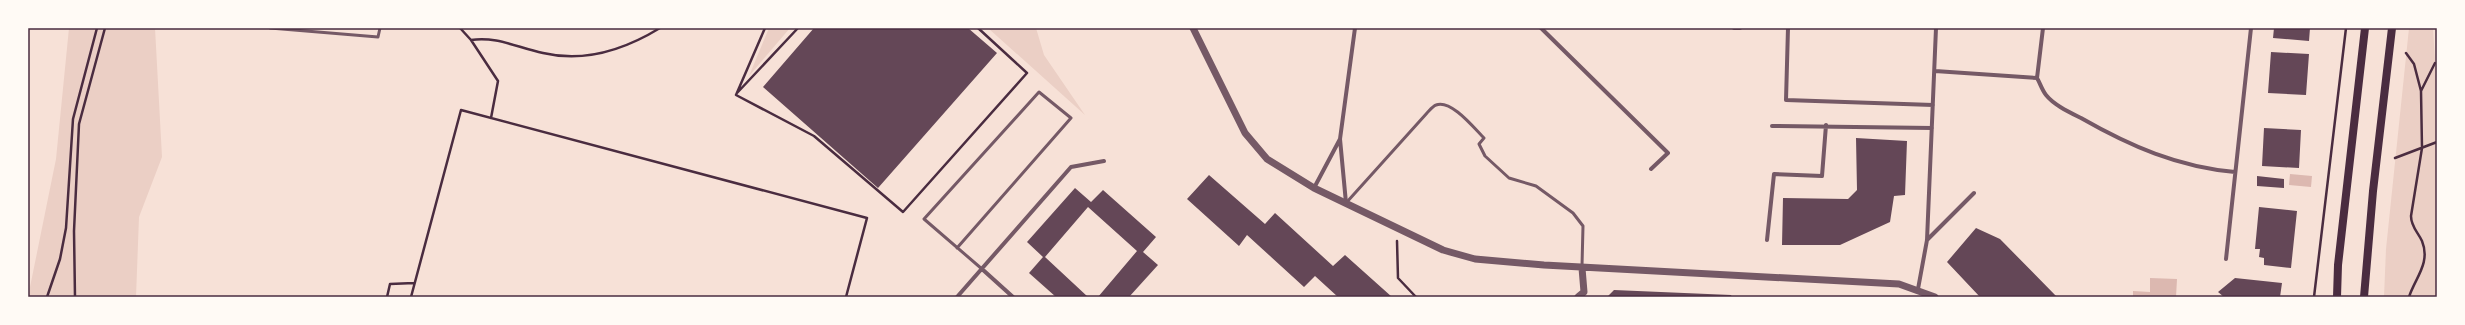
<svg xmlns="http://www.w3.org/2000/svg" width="2465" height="325" font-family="'Alegreya Sans',sans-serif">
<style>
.green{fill:#ebcfc5}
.water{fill:#dcb8b0}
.building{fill:#644757}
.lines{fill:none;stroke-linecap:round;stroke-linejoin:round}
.path{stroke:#4a2c40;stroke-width:2.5}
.service{stroke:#755966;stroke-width:3}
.minor{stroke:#755966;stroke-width:4}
.tertiary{stroke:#755966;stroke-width:7}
.secondary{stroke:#4a2c40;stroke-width:8}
.neatline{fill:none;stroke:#4a2c40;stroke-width:1.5}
</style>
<rect width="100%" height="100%" fill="#f7e1d7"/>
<path class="green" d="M 69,28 L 155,28 L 162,157 L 139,217 L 136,297 L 28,297 L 56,159 Z
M 769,28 L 790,28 L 749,76 Z
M 988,28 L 1036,28 L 1044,55 L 1085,115 Z
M 2409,28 L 2433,28 L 2437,93 L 2437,297 L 2384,297 L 2386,249 Z"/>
<path class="water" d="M 2290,174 L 2312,176 L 2311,187 L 2289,185 Z
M 2150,278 L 2177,279 L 2176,297 L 2133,297 L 2133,291 L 2150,292 Z"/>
<path class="building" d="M 814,28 L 968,28 L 997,53 L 878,188 L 763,87 Z
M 2274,28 L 2310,28 L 2309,41 L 2273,38 Z
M 2271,52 L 2309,54 L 2306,95 L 2268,93 Z
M 2264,128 L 2301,130 L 2299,168 L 2262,166 Z
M 1856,138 L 1907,141 L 1905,195 L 1894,196 L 1890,222 L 1840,245 L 1782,245 L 1783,198 L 1848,199 L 1857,190 Z
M 1209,175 L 1265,224 L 1275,213 L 1333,266 L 1345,255 L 1392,297 L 1338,297 L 1315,276 L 1304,287 L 1247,235 L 1239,246 L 1187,199 Z
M 2257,176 L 2284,179 L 2284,188 L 2257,186 Z
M 1075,188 L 1091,202 L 1103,190 L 1156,237 L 1143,252 L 1158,265 L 1129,297 L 1098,297 L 1137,251 L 1088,207 L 1045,257 L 1088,297 L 1056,297 L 1029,273 L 1043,257 L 1027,242 Z
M 2259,207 L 2297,211 L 2291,268 L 2264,265 L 2264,258 L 2259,257 L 2260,249 L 2255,249 Z
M 1976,228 L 2000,239 L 2057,297 L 1980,297 L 1947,262 Z
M 2235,278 L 2282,283 L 2280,297 L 2224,297 L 2218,292 Z
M 1614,290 L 1731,295 L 1732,297 L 1607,297 Z"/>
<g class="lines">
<path class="path" d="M 460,28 L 471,40 L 498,81 L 491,118
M 765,28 L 736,95 L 814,136 L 903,212 L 1027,73 L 978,28
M 471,40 C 497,36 518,48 543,53 C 585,63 624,50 660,28
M 2406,53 L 2414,64 L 2421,91 L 2422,148 L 2411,216 C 2411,227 2418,232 2422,241 C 2431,263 2415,278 2409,297
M 2421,91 L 2435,63
M 737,93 L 798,28
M 2395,158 L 2437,142
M 1397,241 L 1398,278 L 1416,297
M 47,297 L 60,259 L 66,228 L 73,119 L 97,28
M 75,297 L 74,231 L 79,124 L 105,28
M 387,297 L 390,284 L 414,283
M 411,297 L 461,110 L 867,218 L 846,297
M 2314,297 L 2346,28"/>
<path class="service" d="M 270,28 L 378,37 L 380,28
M 1346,203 L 1427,113 C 1429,111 1433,106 1436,105 C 1451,99 1474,128 1484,138 L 1479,144 L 1485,156 L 1509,178 L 1536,186 L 1573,213 L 1583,226 L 1582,266
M 957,248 L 1071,118 L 1039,92 L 924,219 L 982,269"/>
<path class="minor" d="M 1541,28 L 1668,153 L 1651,169
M 1734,28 L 1740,28
M 1788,28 L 1786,100 L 1933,105
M 1935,71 L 2037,78 C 2040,83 2042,90 2046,95 C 2054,105 2069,112 2081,118 C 2130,146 2178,167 2235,172
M 2037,78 L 2043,28
M 1772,126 L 1932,128
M 1314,188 L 1340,139
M 1346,203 L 1340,139 L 1355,28
M 1767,240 L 1774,174 L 1822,176 L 1826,125
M 1927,240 L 1974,193
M 2226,259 L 2251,28
M 982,269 L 1013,297
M 1918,289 L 1927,240 L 1936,28
M 957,297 L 1071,167 L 1104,161"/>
<path class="tertiary" d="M 1193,28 L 1245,133 L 1267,159 L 1314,188 L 1443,250 L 1475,259 L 1544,265 L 1899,284 L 1935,297
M 1578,297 L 1584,292 L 1582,268"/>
<path class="secondary" d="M 2337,297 L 2338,265 L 2365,28
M 2364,297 L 2373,191 L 2392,28"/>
</g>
<rect width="2465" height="325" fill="none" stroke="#fffaf5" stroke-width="58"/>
<rect x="29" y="29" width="2407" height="267" class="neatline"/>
</svg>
